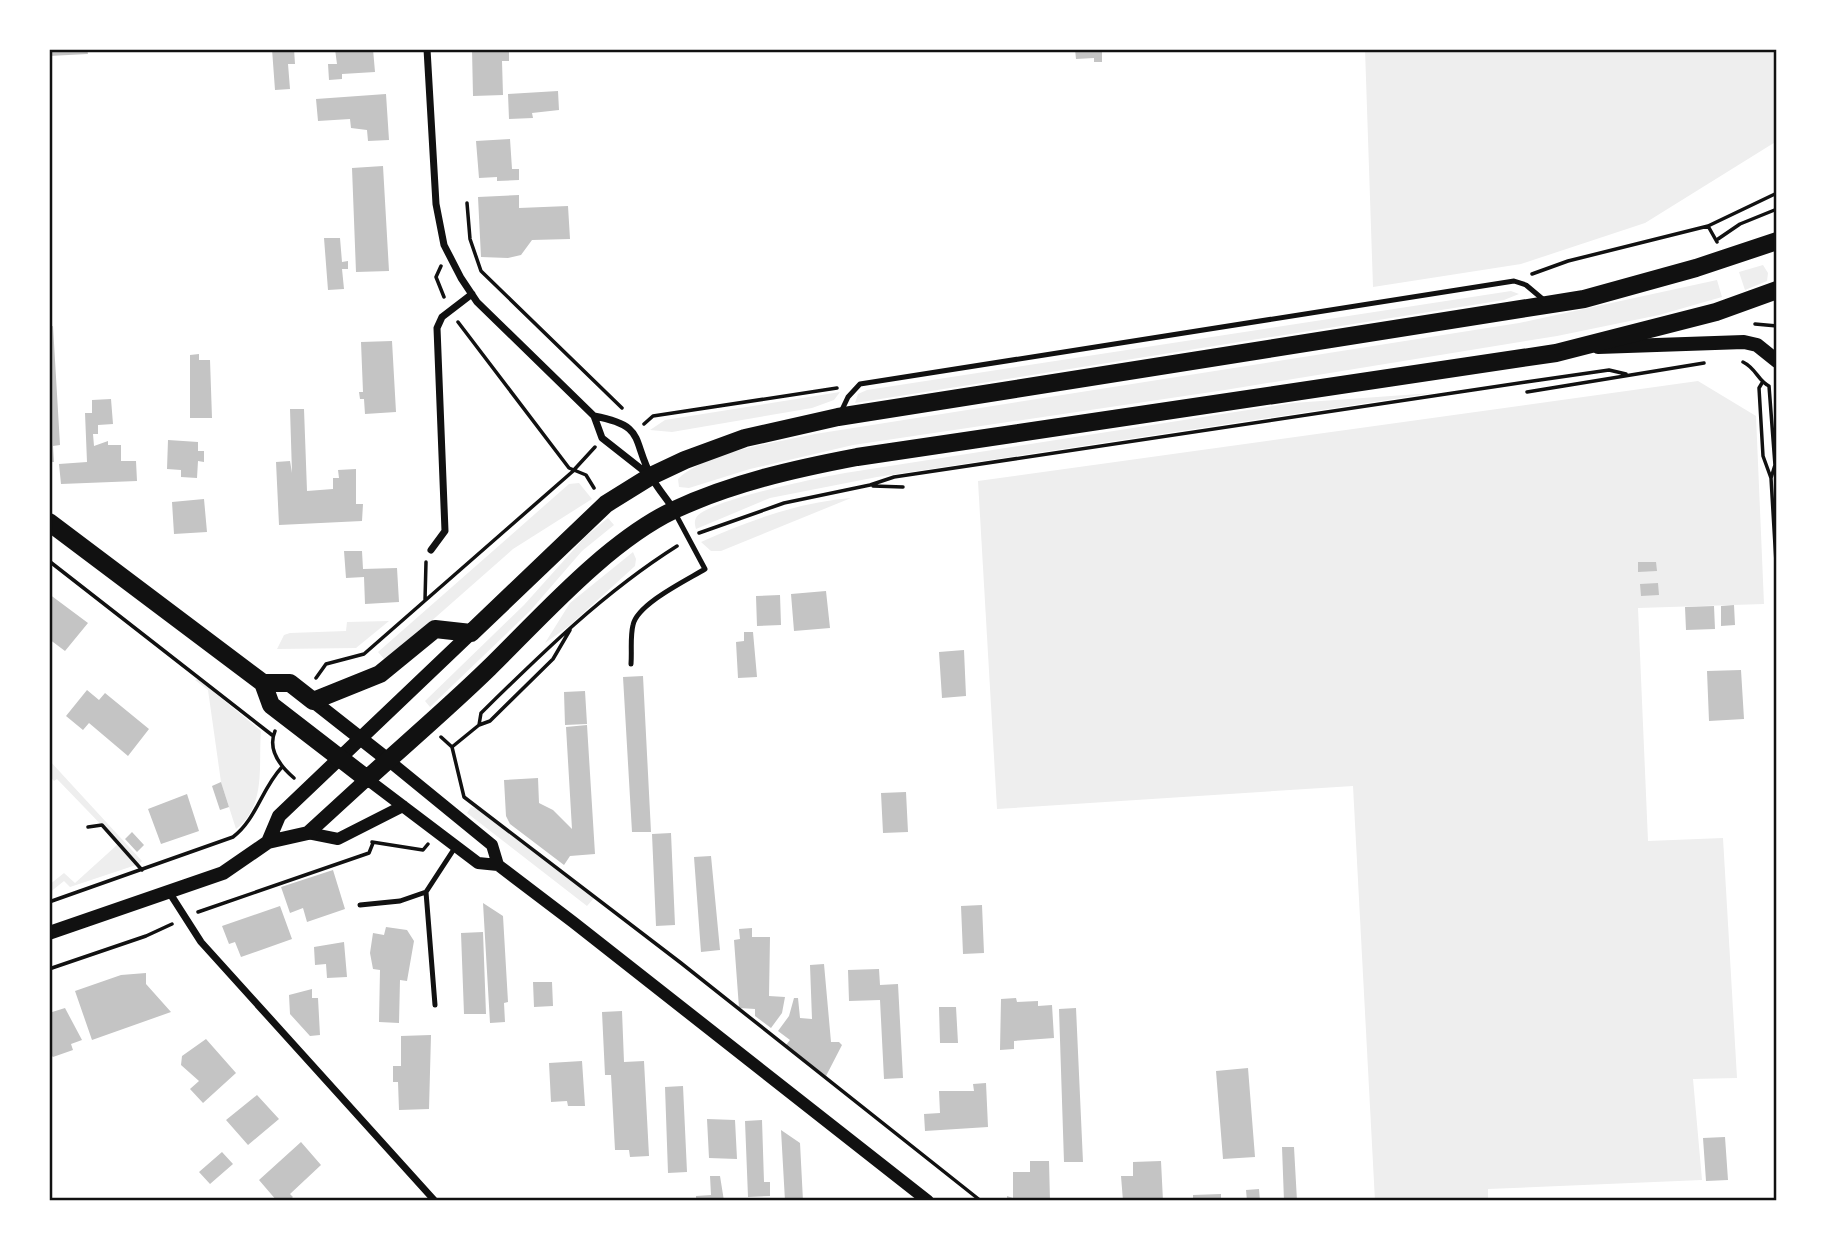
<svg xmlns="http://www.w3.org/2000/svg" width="1826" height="1250" font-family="'Work Sans',sans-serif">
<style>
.green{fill:#eee}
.building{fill:#c4c4c4}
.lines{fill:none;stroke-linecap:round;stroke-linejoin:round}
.path{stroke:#111;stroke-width:3.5}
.service{stroke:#111;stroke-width:5}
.minor{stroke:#111;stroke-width:7}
.tertiary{stroke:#111;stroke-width:12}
.secondary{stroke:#111;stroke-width:14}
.primary{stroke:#111;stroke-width:18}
.neatline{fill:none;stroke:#111;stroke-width:2.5}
</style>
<rect width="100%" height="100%" fill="#fff"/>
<path class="green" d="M 1365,49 L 1777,49 L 1777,141 L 1645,223 L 1521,264 L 1373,287 Z
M 1763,265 L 1768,273 L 1767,281 L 1745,290 L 1739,272 Z
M 1717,280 L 1722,297 L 1659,315 L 1557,336 L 1225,390 L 853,445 L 750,469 L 689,488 L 679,487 L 678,479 C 708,451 775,443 815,434 L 1519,323 Z
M 1511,291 L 1519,294 L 1504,300 L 855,403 L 858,394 L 867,390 Z
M 1698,381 L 1756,416 L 1764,604 L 1638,608 L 1648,841 L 1723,838 L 1737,1078 L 1693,1079 L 1702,1180 L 1488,1189 L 1488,1201 L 1375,1201 L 1353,786 L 997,809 L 978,481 Z
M 840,392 L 834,400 L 812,408 L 672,432 L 650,430 L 665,420 Z
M 1433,393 L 877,477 L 770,498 L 696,529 C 695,525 694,522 696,518 C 704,501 822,477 845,473 L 1293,403 Z
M 579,483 L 592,499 L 513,549 L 386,661 L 378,652 L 569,484 Z
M 851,498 L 721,551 L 711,551 L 701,542 C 748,521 799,502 851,498 Z
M 608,518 L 614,525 L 582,551 L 530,611 L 430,707 L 425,701 L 524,605 L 585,537 Z
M 633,552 L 636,559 L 635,566 L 569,626 L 545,643 L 570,603 Z
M 389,621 L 356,648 L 277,649 L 284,635 L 290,633 L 346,631 L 347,622 Z
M 198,679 L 261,731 C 258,764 267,805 236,829 L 221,782 L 208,690 L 195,680 Z
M 49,760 L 142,861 L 139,864 L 57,779 L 54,781 L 49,775 Z
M 471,807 L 478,809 L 594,898 L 587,906 L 467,813 Z
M 117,845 L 136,865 L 70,887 L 64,881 L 49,893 L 49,885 L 64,873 L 75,883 Z"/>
<path class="building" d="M 49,49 L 87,49 L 88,54 L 49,56 Z
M 272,49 L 294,49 L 295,64 L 288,64 L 290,89 L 275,90 Z
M 335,49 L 373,49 L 375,72 L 342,74 L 342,79 L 329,80 L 328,64 L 337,64 Z
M 472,49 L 509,49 L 509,61 L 502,61 L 503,95 L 473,96 Z
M 1075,49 L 1102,49 L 1102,62 L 1094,62 L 1094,58 L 1076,59 Z
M 558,91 L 559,110 L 532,113 L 533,118 L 509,119 L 508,94 Z
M 386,94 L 389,140 L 368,141 L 367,130 L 351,128 L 350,119 L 318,121 L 316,99 Z
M 510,139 L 512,169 L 519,169 L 519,180 L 497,181 L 497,177 L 479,178 L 476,141 Z
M 383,166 L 389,271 L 356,272 L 352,168 Z
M 519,195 L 519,208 L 568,206 L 570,239 L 532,240 L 521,255 L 508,258 L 481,257 L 478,197 Z
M 324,238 L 340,238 L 342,262 L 348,261 L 348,269 L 342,269 L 344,289 L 328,290 Z
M 53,326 L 60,445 L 53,446 L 54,462 L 49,462 L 49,327 Z
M 392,341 L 396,412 L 365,414 L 364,399 L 360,399 L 359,392 L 363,392 L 361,342 Z
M 199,354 L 199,360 L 210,360 L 212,418 L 190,418 L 190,355 Z
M 111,399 L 113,424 L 98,425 L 98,434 L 93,434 L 94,446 L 108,441 L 108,445 L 121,445 L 121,461 L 136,461 L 137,481 L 61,484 L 59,464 L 87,462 L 85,413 L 92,413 L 92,400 Z
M 290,409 L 304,409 L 307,491 L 333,489 L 333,478 L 339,478 L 338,470 L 356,469 L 356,504 L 363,504 L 362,521 L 279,525 L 276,462 L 290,461 L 292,473 Z
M 168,440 L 198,442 L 198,451 L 204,451 L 204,462 L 198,461 L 197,478 L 181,477 L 181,470 L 167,469 Z
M 204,499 L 207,532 L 174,534 L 172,502 Z
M 344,551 L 362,551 L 363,569 L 397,568 L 399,602 L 365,604 L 364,577 L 346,578 Z
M 1638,562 L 1656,562 L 1657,571 L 1638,572 Z
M 1658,583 L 1659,595 L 1641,596 L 1640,584 Z
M 826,591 L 830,628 L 794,631 L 791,594 Z
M 49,594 L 88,623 L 65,651 L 49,639 Z
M 780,595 L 781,625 L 757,626 L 756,596 Z
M 1734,605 L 1735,625 L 1721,626 L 1721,606 Z
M 1714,606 L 1715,629 L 1686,630 L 1685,607 Z
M 744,632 L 753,632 L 757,677 L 738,678 L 736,642 L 744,641 Z
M 964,650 L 966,696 L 942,698 L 939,652 Z
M 1741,670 L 1744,719 L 1709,721 L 1707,671 Z
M 643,676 L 651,832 L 632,832 L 623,677 Z
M 87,690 L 99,700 L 105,693 L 149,729 L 128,756 L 89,723 L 83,730 L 66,716 Z
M 585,691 L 587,724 L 565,725 L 564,692 Z
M 587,725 L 595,854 L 570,856 L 564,865 L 510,824 L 506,816 L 504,780 L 538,778 L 539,803 L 553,810 L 572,829 L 566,727 Z
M 221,782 L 229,807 L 220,810 L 212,786 Z
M 906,792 L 908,832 L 883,833 L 881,793 Z
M 187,794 L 199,831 L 161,844 L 148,809 Z
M 132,832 L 144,845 L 137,852 L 125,839 Z
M 671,833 L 675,925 L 656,926 L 652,834 Z
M 711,856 L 720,950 L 701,952 L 694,857 Z
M 333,870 L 345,909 L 307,922 L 303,908 L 290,913 L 281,887 Z
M 483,903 L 503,916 L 508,1002 L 504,1003 L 505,1022 L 490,1023 Z
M 982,905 L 984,953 L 963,954 L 961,906 Z
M 280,906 L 292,939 L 241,957 L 235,942 L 229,944 L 222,926 Z
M 386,927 L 407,930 L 414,941 L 407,981 L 400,980 L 399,1023 L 379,1022 L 380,970 L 373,969 L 370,953 L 373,933 L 384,935 Z
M 752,928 L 752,937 L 770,937 L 769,996 L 785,997 L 782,1013 L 771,1028 L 755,1016 L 755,1009 L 739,1008 L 734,940 L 740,939 L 739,929 Z
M 483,932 L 486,1014 L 464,1014 L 461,933 Z
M 344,942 L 347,977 L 327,978 L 326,964 L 315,965 L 314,947 Z
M 824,964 L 831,1042 L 839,1042 L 842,1045 L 826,1076 L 786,1045 L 790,1040 L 778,1031 L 789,1016 L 794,998 L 798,998 L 800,1018 L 812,1019 L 810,965 Z
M 879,969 L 880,985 L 898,984 L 903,1078 L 884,1079 L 880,1000 L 849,1001 L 848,970 Z
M 146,973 L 146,984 L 171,1012 L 92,1040 L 75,991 L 121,975 Z
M 533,982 L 552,982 L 553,1006 L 534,1007 Z
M 312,989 L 312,998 L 318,998 L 320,1035 L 310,1036 L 290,1014 L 289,995 Z
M 1016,998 L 1017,1002 L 1038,1001 L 1038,1006 L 1052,1005 L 1054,1038 L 1014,1041 L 1014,1049 L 1000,1050 L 1001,999 Z
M 939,1007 L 956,1007 L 958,1043 L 940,1043 Z
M 65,1008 L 82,1040 L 71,1044 L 73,1050 L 53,1057 L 49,1053 L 49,1013 Z
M 1076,1008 L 1083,1162 L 1064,1162 L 1059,1009 Z
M 622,1011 L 624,1062 L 644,1061 L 649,1156 L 630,1157 L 629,1150 L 615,1150 L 611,1075 L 605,1075 L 602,1012 Z
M 431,1035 L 429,1109 L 399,1110 L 398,1082 L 393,1082 L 393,1066 L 401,1066 L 401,1036 Z
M 206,1039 L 236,1073 L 203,1103 L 190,1089 L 199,1081 L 181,1065 L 182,1056 Z
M 582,1061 L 585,1106 L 568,1106 L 567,1101 L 551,1102 L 549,1063 Z
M 1248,1068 L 1255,1157 L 1223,1159 L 1216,1071 Z
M 986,1083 L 988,1127 L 925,1131 L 924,1114 L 940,1113 L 939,1091 L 974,1091 L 973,1084 Z
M 683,1086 L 687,1172 L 668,1173 L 665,1087 Z
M 257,1095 L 279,1119 L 248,1145 L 226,1120 Z
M 707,1119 L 735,1120 L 737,1159 L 709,1158 Z
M 762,1120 L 764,1182 L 770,1182 L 770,1196 L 748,1197 L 745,1121 Z
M 781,1130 L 800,1143 L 803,1201 L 785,1201 Z
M 1725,1137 L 1728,1180 L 1706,1181 L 1703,1138 Z
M 301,1142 L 321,1165 L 290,1194 L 293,1197 L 289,1201 L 277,1201 L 259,1180 Z
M 1282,1147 L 1294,1147 L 1297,1201 L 1284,1201 Z
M 222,1152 L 233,1164 L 210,1184 L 199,1172 Z
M 1030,1161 L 1049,1161 L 1050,1201 L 1007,1201 L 1007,1196 L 1013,1198 L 1013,1172 L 1030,1172 Z
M 1161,1161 L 1163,1201 L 1123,1201 L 1121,1176 L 1133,1176 L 1133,1162 Z
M 710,1176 L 720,1176 L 724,1201 L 696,1201 L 696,1196 L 711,1195 Z
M 1259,1189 L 1260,1201 L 1247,1201 L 1246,1190 Z
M 1221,1194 L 1221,1201 L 1193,1201 L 1193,1195 Z"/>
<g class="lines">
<path class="path" d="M 467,203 L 470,239 L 481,271 L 622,408
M 1708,226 L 1717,242
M 1718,239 L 1740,224 L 1777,209
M 441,266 L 436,277 L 444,297
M 1532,274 L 1568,261 L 1708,226 L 1777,193
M 458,322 L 569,468 L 586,475 L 594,488
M 1755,324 L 1777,326
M 1743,362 C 1756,368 1758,381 1769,386 L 1775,465 L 1771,478
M 1762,383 L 1759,388 L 1763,456 L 1771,478 L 1777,579
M 1527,392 L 1704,363
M 644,424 L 653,416 L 837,388
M 873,486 L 903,487
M 699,533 L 784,503 L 870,485 L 894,477 L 1526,382 L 1609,370 L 1626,374
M 49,561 L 272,735
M 425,600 L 426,562
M 316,678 L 326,664 L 364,654 L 572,472 L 595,447
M 479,725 L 481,713 C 542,653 604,592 677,546
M 275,731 C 267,750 280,766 294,778
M 441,737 L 452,747 L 464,797 L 681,963 L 981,1201
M 452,747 L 479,725 L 490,721 L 553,659 L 570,630
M 88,827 L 102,825 L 142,870
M 372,842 L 423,850 L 428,844
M 49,902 L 233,837 C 256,820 262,788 282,767
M 198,912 L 369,853 L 373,843
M 49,969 L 146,936 L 172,924"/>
<path class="service" d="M 840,414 L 848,397 L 860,384 L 1514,281 L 1526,285 L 1545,301
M 631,664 C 632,651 630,637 633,625 C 637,604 687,580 705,569 L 675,513
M 426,892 L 435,1005
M 360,905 L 400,901 L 426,892 L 456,846"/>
<path class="minor" d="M 427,49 L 436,204 L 444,245 L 461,278 L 477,302 L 594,416 L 602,438 L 649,475
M 594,416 C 647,426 631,439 652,478 C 658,489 667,499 674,510
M 431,550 L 445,531 L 437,328 L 442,317 L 472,294
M 169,892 L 201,942 L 435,1201"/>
<path class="tertiary" d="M 388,760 L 492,845 L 498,865
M 367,779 L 478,863 L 498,865 L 573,922 L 928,1201
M 308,833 L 338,839 L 403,806"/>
<path class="secondary" d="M 1598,347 L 1744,342 L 1757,345 L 1777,361
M 313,701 L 388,760
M 268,842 L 279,816 L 471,633
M 49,933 L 223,873 L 268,842 L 308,833 L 367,779"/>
<path class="primary" d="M 49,522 L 263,683 L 271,705 L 367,779 C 408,742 450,706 489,668 C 542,616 607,542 674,510 C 732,483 794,469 857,457 L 1556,353 L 1716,312 L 1777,290
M 263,683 L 290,683 L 313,701 L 380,674 L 435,629 L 471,633 L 606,504 L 651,476 L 685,460 L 745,438 L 838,417 L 1584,299 L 1696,268 L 1777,241"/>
</g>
<rect width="1826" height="1250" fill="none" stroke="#ffffff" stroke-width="102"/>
<rect x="51" y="51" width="1724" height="1148" class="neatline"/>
</svg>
